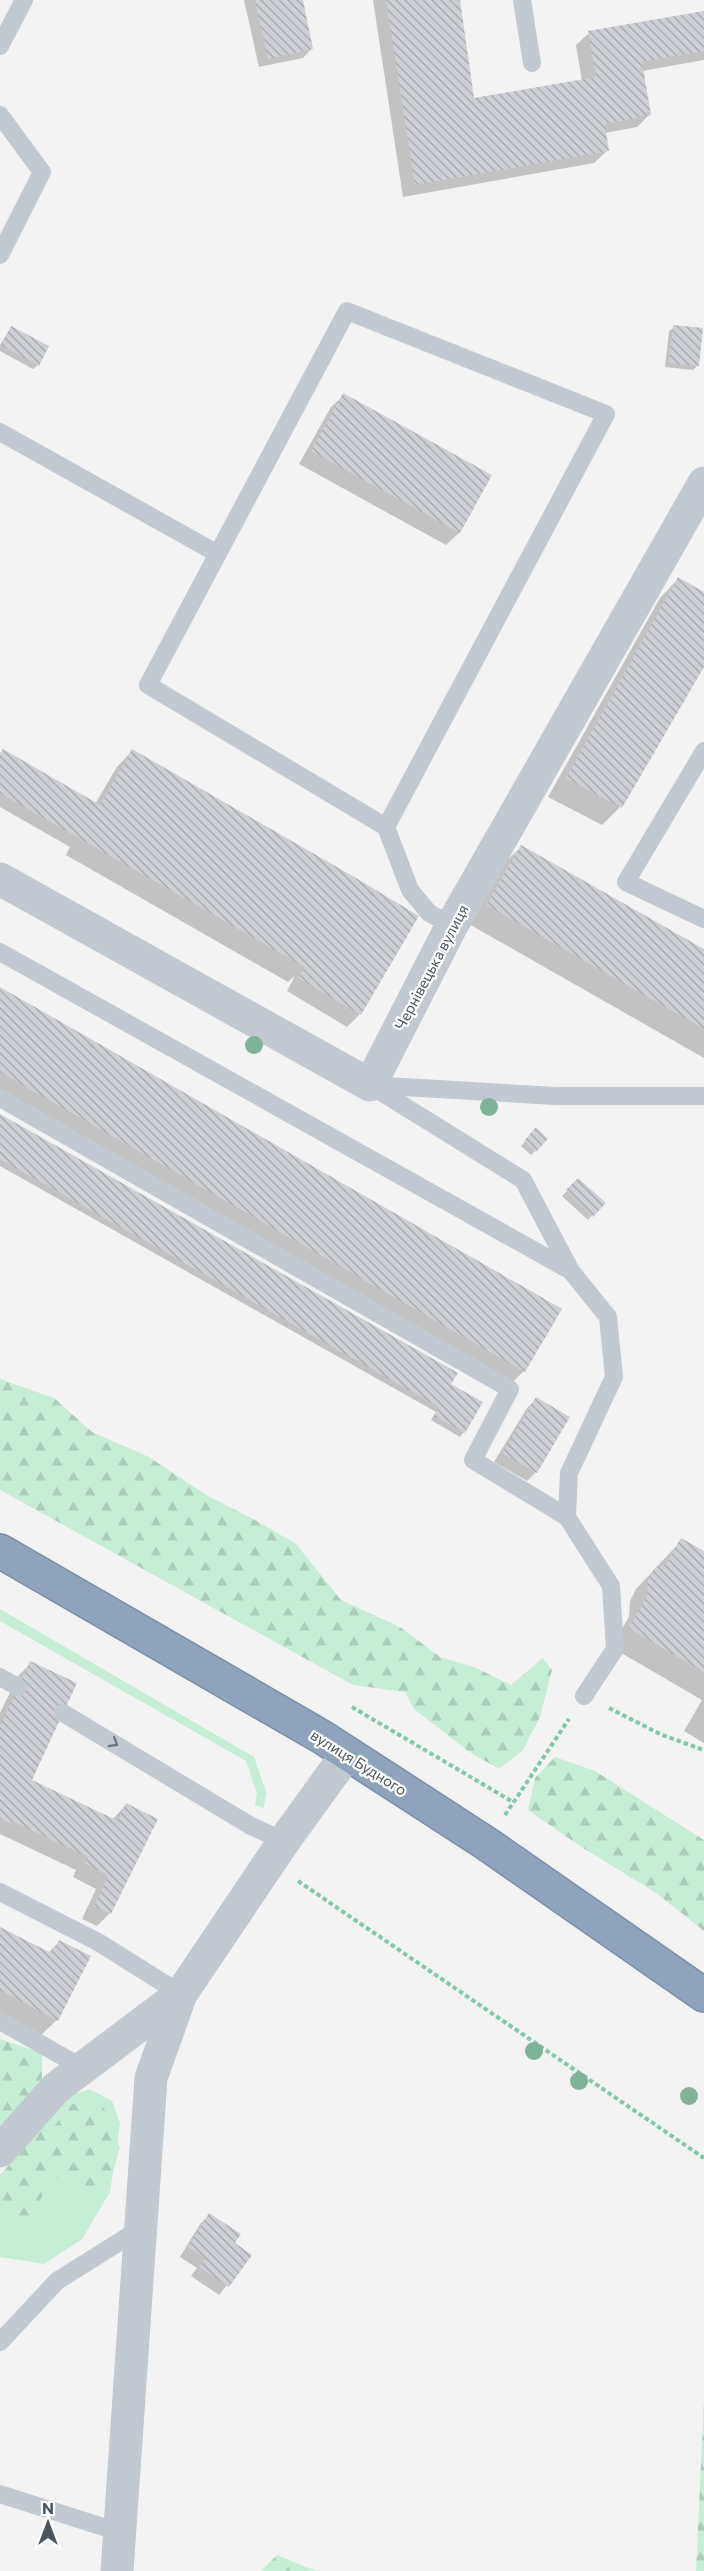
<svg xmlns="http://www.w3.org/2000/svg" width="704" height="2571" font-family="Commissioner,sans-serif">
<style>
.green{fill:#c6edd5}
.forest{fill:url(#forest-firs)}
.shadow{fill:#0003}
.building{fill:url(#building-back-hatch)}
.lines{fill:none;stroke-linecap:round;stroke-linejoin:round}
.highway-casing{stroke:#798fa9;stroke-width:36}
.path{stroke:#80c9a6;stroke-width:4;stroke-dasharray:4.5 3;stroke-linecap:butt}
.lane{stroke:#c2c9d0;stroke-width:18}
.street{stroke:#c2c9d0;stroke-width:33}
.highway{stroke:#8ea4bd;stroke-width:33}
.tree{fill:#7fb299}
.oneway{stroke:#6f7881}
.labels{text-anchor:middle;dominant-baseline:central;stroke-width:4.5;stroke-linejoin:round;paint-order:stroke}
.street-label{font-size:15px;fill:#4b555f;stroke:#fff}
</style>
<defs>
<pattern id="forest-firs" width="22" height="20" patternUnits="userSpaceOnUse" patternTransform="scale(1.5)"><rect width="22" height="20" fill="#c6edd5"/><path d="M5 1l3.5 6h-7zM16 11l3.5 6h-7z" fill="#accdb9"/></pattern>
<pattern id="building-back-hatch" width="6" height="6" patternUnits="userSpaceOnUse" patternTransform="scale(1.5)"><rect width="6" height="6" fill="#cdcfd4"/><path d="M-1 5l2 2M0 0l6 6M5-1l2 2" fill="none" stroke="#a8abaf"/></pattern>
</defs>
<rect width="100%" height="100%" fill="#f4f3f3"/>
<path class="green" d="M 0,1609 L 254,1757 L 266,1792 L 264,1808 L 255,1805 L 257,1794 L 246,1761 L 0,1621 Z
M 90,2089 L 112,2101 L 120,2123 L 110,2192 L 82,2239 L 44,2264 L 0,2257 L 0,2175 L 65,2097 Z"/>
<path class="forest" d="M 0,1379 L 54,1398 L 92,1432 L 149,1457 L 208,1496 L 255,1520 L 296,1544 L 341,1600 L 400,1627 L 440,1657 L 474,1667 L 511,1685 L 543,1658 L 552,1670 L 540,1717 L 523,1750 L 499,1769 L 468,1751 L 414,1709 L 405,1692 L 353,1685 L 0,1490 Z
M 555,1757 L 595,1771 L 704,1840 L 704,1931 L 656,1893 L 580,1846 L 528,1810 L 535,1778 Z
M 0,2039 L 42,2053 L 42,2079 L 8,2128 L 0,2130 Z
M 72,2104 L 104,2108 L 120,2147 L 109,2186 L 86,2188 L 52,2176 L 30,2221 L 0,2217 L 0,2177 L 32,2134 L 55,2125 Z
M 704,2397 L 704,2571 L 696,2571 L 704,2400 Z
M 277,2555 L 316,2571 L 261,2571 Z"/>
<path class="shadow" d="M 244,0 L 301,0 L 312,48 L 303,58 L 259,67 Z
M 373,0 L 458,0 L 472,100 L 582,81 L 576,45 L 589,33 L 704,12 L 704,60 L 642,71 L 650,114 L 637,127 L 605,133 L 607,151 L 594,163 L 403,197 Z
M 674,327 L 697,366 L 693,370 L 665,367 L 669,331 Z
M 11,328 L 38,365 L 33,369 L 0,351 L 0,345 Z
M 344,395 L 490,476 L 459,533 L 446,545 L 299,464 L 331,407 Z
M 678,579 L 704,594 L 704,664 L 620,807 L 602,825 L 548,797 L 660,598 Z
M 132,751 L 360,1014 L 347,1027 L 287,991 L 295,976 L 288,982 L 66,855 L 70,847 L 0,807 L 0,753 L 95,804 L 117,767 Z
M 521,847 L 704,951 L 704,1058 L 469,924 L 502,865 Z
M 0,989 L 524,1371 L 505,1389 L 0,1101 Z
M 0,1116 L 449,1384 L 464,1432 L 460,1437 L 431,1420 L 436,1412 L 0,1166 Z
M 536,1130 L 546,1139 L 531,1155 L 521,1146 Z
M 578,1180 L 604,1203 L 588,1220 L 562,1196 Z
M 536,1399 L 536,1472 L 527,1481 L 494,1462 L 527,1408 Z
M 682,1540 L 704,1553 L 704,1743 L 684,1731 L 702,1700 L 611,1647 L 629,1617 L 630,1601 L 636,1589 Z
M 31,1663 L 30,1781 L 112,1820 L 126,1805 L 110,1913 L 97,1926 L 82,1919 L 96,1889 L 73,1877 L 76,1870 L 0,1834 L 0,1713 L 18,1676 Z
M 0,1929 L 48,1953 L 59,1942 L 57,2020 L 41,2035 L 0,2015 Z
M 209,2215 L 233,2244 L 250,2255 L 219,2295 L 191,2276 L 197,2268 L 180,2257 L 200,2224 Z"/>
<path class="building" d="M 255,0 L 303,0 L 313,49 L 268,59 Z
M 386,0 L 460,0 L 474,98 L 596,77 L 588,31 L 704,11 L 704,51 L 642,62 L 651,115 L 605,124 L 609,151 L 415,185 Z
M 673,325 L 703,328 L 699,366 L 669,363 Z
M 11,326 L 49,346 L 39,366 L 1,345 Z
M 343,393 L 492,475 L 460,533 L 311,451 Z
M 678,577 L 704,592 L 704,667 L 622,808 L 566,778 Z
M 3,749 L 100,805 L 132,749 L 356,878 L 419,916 L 361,1015 L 298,978 L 305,967 L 0,793 L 0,753 Z
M 521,845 L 704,949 L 704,1029 L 486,905 Z
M 0,987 L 562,1309 L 525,1372 L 0,1072 Z
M 0,1114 L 458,1373 L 451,1384 L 483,1402 L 465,1433 L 434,1416 L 439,1407 L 0,1159 Z
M 536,1127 L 548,1139 L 536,1152 L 524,1141 Z
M 578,1178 L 606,1203 L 593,1217 L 566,1190 Z
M 536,1397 L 570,1417 L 537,1473 L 502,1453 Z
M 681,1538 L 704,1551 L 704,1672 L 628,1628 L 647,1597 L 648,1581 L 654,1569 L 666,1564 Z
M 30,1661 L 77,1683 L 32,1780 L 118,1821 L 126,1803 L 158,1819 L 111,1914 L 94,1906 L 108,1876 L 85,1863 L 88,1857 L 12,1821 L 11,1824 L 0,1818 L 0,1726 Z
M 0,1927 L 51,1953 L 59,1940 L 91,1956 L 58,2021 L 0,1990 Z
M 209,2213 L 241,2234 L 235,2243 L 252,2255 L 229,2287 L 199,2267 L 205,2258 L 188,2247 Z"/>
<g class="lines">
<g class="highway-casing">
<path id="highway" d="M 0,1551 L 322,1737 L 487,1844 L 704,1995"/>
</g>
<path class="path" d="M 352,1707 L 513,1802
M 609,1708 L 662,1735 L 704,1750
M 505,1815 L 569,1719
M 298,1881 L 704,2158"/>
<path class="lane" d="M 522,0 L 532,63
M 0,46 L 24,0
M 0,115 L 42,172 L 0,255
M 0,432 L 218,554
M 704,751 L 626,882 L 704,919
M 386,827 L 148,685 L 347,311 L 606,414 L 386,827 L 410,890 L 429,913 L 452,925
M 0,952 L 571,1271 L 523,1180 L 370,1085 L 555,1096 L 704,1096
M 0,1098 L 510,1389 L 473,1460 L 567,1517
M 571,1271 L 608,1317 L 614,1377 L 569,1473 L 567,1517 L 611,1586 L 615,1649 L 584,1696
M 0,1677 L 18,1687
M 63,1713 L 251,1826 L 284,1841
M 0,1892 L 98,1942 L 181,1994
M 0,2021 L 83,2068
M 0,2342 L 57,2281 L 140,2229
M 0,2494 L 119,2532"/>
<path class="street" d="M 0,879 L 370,1085 L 452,925 L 704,483
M 0,2151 L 56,2088 L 181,1994
M 117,2571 L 151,2078 L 181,1994 L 284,1841 L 347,1754"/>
<use href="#highway" class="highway"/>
</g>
<g class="tree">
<circle cx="254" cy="1045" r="9"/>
<circle cx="489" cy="1107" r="9"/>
<circle cx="534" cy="2051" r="9"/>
<circle cx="579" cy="2081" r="9"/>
<circle cx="689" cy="2096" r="9"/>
</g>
<defs><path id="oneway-chevron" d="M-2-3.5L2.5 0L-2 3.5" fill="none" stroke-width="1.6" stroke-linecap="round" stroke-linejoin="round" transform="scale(1.5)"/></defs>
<use class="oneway" href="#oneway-chevron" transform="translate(114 1743) rotate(31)"/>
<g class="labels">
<g class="street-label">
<text transform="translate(431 967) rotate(-62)">Чернівецька вулиця</text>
<text transform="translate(359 1762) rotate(32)">вулиця Будного</text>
</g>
</g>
<g transform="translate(48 2523)" stroke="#ffffff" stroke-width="4.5" paint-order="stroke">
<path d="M0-4.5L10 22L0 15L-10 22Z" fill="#4b555f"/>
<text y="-9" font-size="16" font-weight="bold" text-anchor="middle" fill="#4b555f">N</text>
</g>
</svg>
